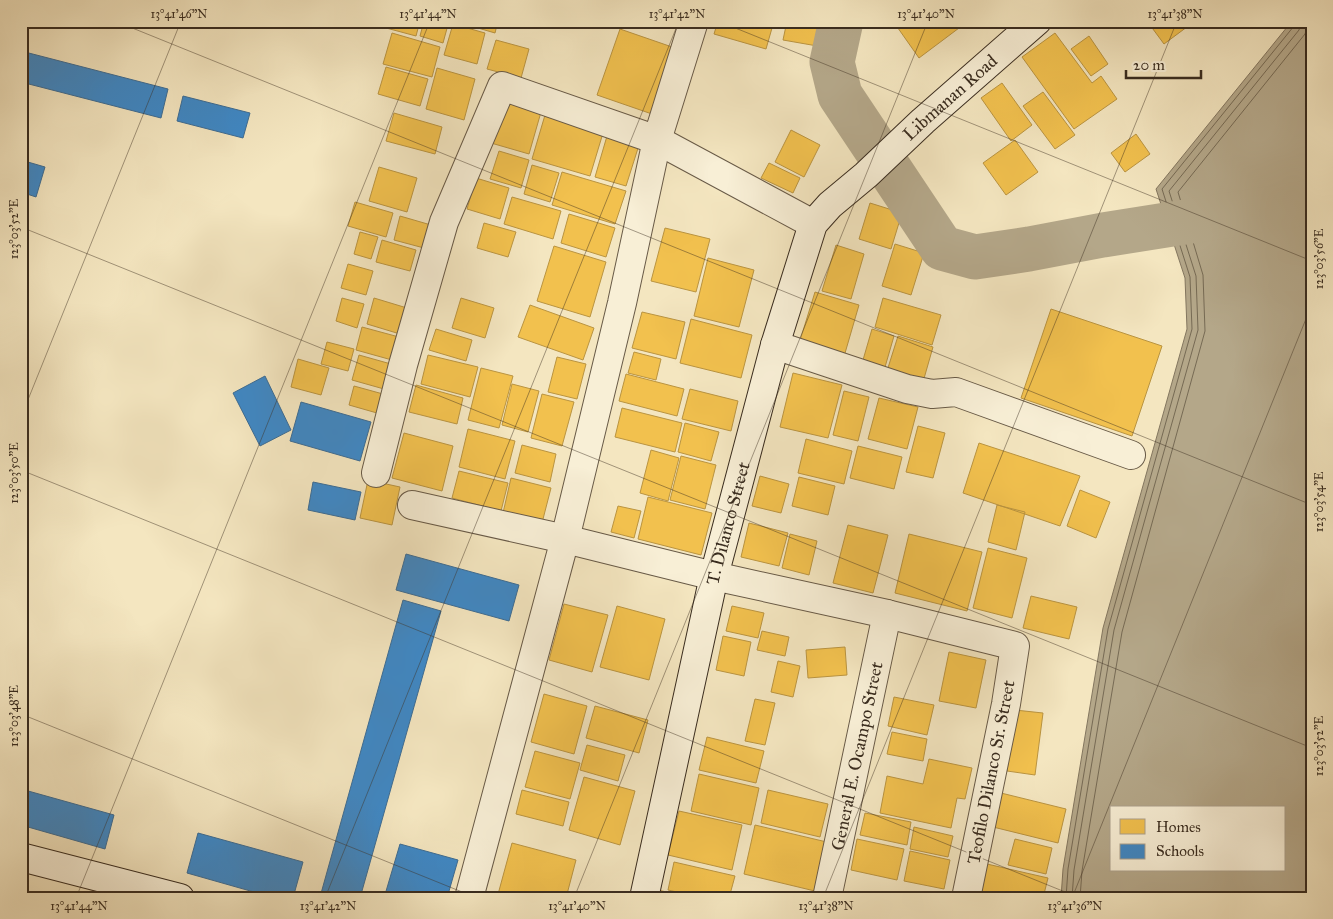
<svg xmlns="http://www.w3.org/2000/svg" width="1333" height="919" font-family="'IM FELL Great Primer',serif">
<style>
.water{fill:#b4a789;stroke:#83765f;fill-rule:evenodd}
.homes{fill:#f2c14e;stroke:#ba9440}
.schools{fill:#3f88c5;stroke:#3d6c93}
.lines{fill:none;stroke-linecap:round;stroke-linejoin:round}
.shore{stroke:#766a54;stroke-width:1}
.river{stroke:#b4a789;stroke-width:45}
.street-casing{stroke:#685a47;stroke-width:30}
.secondary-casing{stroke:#392c1f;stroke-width:30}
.street{stroke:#f8efd6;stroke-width:28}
.secondary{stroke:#f8efd6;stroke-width:28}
.ticks{fill:none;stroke:#392c1f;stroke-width:1;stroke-opacity:0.45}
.labels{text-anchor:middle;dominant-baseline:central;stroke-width:5;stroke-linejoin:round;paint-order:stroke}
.street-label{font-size:18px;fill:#392c1f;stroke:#f8efd6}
.neatline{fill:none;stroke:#392c1f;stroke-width:2}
.ticks-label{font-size:12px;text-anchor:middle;fill:#392c1f}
</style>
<rect width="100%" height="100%" fill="#f4e6c0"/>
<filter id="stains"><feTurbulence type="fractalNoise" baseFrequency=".004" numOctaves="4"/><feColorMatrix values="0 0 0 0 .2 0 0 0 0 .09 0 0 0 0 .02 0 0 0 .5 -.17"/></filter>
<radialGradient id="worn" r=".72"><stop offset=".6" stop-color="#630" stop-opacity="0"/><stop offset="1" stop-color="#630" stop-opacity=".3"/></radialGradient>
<path class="water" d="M 1292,21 L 1312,21 L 1312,898 L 1061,898 L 1063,869 L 1103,628 L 1187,329 L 1185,278 L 1156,189 ZM 1112,808 L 1284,808 L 1284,870 L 1112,870 Z"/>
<path class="homes" d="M 376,21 L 420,21 L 416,36 L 375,25 Z
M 424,21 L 449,21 L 443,43 L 420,36 Z
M 454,21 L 498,21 L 495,33 Z
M 718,21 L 774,21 L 766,49 L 714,34 Z
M 787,21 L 801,21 L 828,26 L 823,47 L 783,40 Z
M 893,21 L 954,21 L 959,28 L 919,58 Z
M 963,21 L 976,21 L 967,28 Z
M 1147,21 L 1195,21 L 1164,44 Z
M 453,24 L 485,33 L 477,64 L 444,55 Z
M 620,29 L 675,48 L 652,114 L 597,95 Z
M 392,33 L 440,47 L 432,77 L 383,64 Z
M 1055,33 L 1092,83 L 1101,76 L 1117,99 L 1074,129 L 1022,57 Z
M 1089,36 L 1108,64 L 1091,76 L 1071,49 Z
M 496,40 L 529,49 L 521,78 L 487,69 Z
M 386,67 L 428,79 L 420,106 L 378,94 Z
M 437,68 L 475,79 L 464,120 L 426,109 Z
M 1002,83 L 1032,125 L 1011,141 L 981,98 Z
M 1043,92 L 1075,135 L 1055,149 L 1023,106 Z
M 504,101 L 541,112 L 529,154 L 491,143 Z
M 394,113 L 442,127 L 435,154 L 386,141 Z
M 545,115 L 603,133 L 590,176 L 532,159 Z
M 791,130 L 820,145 L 804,177 L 775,162 Z
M 1136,134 L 1150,154 L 1125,172 L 1111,153 Z
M 607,136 L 639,145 L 626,186 L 595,177 Z
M 1015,140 L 1038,172 L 1006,195 L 983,163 Z
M 499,151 L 529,160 L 521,188 L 490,179 Z
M 769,163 L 800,178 L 793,193 L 761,178 Z
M 532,165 L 559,173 L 550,202 L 524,194 Z
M 379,167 L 417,178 L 407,212 L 369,201 Z
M 562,172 L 626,191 L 615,224 L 552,205 Z
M 476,178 L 509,188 L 500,219 L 467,209 Z
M 512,197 L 561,211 L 553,239 L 504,224 Z
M 355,202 L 393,213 L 386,237 L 348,226 Z
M 870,203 L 902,213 L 891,249 L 859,239 Z
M 569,214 L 615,228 L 606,257 L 561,243 Z
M 400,216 L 431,225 L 424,248 L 394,240 Z
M 484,223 L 516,232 L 508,257 L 477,248 Z
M 665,228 L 710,239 L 696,292 L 651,281 Z
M 360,232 L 378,237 L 371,259 L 354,254 Z
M 382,240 L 416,250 L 410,271 L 376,262 Z
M 895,244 L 924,253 L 911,295 L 882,286 Z
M 836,245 L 864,254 L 851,299 L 822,291 Z
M 554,246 L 606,262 L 590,317 L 537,301 Z
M 708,258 L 754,270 L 739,327 L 694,316 Z
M 348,264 L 373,271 L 366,295 L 341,288 Z
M 815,292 L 859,305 L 843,360 L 798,347 Z
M 342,298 L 364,304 L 357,328 L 336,321 Z
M 374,298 L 407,308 L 400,334 L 367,324 Z
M 461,298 L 494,308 L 485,338 L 452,328 Z
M 883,298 L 941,315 L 932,345 L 875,327 Z
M 530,305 L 594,328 L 583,360 L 518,337 Z
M 1051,309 L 1162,346 L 1132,436 L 1021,398 Z
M 642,312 L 685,322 L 676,359 L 632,348 Z
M 691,319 L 752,335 L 741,378 L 680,363 Z
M 362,327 L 399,337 L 392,360 L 356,350 Z
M 436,329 L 472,340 L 466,361 L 429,350 Z
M 872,329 L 894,336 L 885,367 L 863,360 Z
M 898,336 L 933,347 L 923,382 L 887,371 Z
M 327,342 L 354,349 L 348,371 L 321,364 Z
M 634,352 L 661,359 L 656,380 L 628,373 Z
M 359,355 L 391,364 L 384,389 L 352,380 Z
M 428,355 L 478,367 L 470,397 L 421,384 Z
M 557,357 L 586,364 L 577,399 L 548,392 Z
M 298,359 L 329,368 L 321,395 L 291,387 Z
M 481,368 L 513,376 L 499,428 L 468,420 Z
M 793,373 L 842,385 L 828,438 L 780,427 Z
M 626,374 L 684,389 L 677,416 L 619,401 Z
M 512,384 L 539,391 L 528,432 L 502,425 Z
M 416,385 L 463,398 L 457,424 L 409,412 Z
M 354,386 L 383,394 L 377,413 L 349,405 Z
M 690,389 L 738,401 L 731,431 L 682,419 Z
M 844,391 L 869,397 L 858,441 L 833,435 Z
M 542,394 L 574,402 L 562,446 L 531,438 Z
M 879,398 L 918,407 L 907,449 L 868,439 Z
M 622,408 L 682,423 L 675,452 L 615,437 Z
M 685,423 L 719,432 L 711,461 L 678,452 Z
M 918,426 L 945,433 L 933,478 L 906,472 Z
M 468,429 L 515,441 L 505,479 L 459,467 Z
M 404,433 L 453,446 L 442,491 L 392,478 Z
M 806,439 L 852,451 L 844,484 L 798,473 Z
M 979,443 L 1080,476 L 1060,526 L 963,493 Z
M 522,445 L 556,454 L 550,482 L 515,473 Z
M 858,446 L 902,457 L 894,489 L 850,478 Z
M 651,450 L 679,458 L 668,501 L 640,493 Z
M 681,456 L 716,465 L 705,509 L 670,500 Z
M 459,471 L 508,483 L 501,511 L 452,498 Z
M 760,476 L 789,484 L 781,513 L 752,506 Z
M 799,477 L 835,486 L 828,515 L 792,506 Z
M 511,478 L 551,488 L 542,523 L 503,513 Z
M 368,480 L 400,487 L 392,525 L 360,518 Z
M 1080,490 L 1110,502 L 1096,538 L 1067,526 Z
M 648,497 L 712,513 L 701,555 L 638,539 Z
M 997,505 L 1025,512 L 1016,550 L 988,542 Z
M 618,506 L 641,511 L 634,538 L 611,532 Z
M 749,523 L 788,533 L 779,566 L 741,557 Z
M 848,525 L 888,535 L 873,593 L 833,583 Z
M 790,534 L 817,541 L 809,575 L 782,568 Z
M 909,534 L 982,552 L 967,611 L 895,593 Z
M 988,548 L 1027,558 L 1012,618 L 973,608 Z
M 1031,596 L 1077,607 L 1069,639 L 1023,628 Z
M 564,604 L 608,615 L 592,672 L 549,660 Z
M 617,606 L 665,619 L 649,680 L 600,667 Z
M 732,606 L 764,613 L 758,638 L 726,631 Z
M 762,631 L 789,637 L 785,656 L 757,650 Z
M 723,636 L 751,642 L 744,676 L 716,670 Z
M 845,647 L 847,675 L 808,678 L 806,650 Z
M 949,652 L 986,660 L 976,708 L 939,701 Z
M 778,661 L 800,666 L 793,697 L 771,692 Z
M 544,694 L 587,706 L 574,754 L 531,742 Z
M 894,697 L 934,705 L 927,735 L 888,726 Z
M 755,699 L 775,703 L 765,745 L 745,741 Z
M 595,706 L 648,720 L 639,753 L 586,738 Z
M 1015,710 L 1043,713 L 1035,775 L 1007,771 Z
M 892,732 L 927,739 L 923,761 L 887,754 Z
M 707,737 L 764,751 L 756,783 L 699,770 Z
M 587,745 L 625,755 L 618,781 L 580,770 Z
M 535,751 L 580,763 L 570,799 L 525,787 Z
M 929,759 L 972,768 L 965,799 L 957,798 L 951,828 L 880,813 L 887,776 L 923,784 Z
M 699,774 L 759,788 L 751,825 L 691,811 Z
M 584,777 L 635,791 L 620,845 L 569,830 Z
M 522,790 L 569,802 L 563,826 L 516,814 Z
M 768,790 L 828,804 L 820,837 L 761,823 Z
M 1001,793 L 1066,809 L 1058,843 L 993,827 Z
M 679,811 L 742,825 L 732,870 L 668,855 Z
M 865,813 L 911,822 L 907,845 L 860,835 Z
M 755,825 L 831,843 L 819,892 L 744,874 Z
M 914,827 L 953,836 L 948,857 L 910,849 Z
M 857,839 L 904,849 L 897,880 L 851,870 Z
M 1015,839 L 1052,848 L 1046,874 L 1008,865 Z
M 512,843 L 576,860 L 566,898 L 497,898 Z
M 910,851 L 950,860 L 944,889 L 904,881 Z
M 674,862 L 735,876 L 729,898 L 704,898 L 668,890 Z
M 987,864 L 1048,878 L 1043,898 L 979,898 Z
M 658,890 L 692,898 L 656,898 Z
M 740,892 L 763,898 L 739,898 Z"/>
<path class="schools" d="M 21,51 L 168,89 L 161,118 L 21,82 Z
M 183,96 L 250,113 L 243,138 L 177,121 Z
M 21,160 L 45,167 L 36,197 L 21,192 Z
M 265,376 L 291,430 L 260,446 L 233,393 Z
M 301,402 L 371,422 L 360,461 L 290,441 Z
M 313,482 L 361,492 L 355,520 L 308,510 Z
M 406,554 L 519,585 L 509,621 L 396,590 Z
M 403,600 L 441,611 L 360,898 L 324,898 L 320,897 Z
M 21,789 L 114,815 L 105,849 L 21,825 Z
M 198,833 L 303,862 L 293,898 L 275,898 L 187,873 Z
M 400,844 L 458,860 L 447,898 L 384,898 Z"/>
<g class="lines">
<path class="shore" d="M 1066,898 L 1068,869 L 1108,629 L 1192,329 L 1190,277 L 1162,189 L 1294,26 L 1295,21
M 1072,898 L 1074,870 L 1114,630 L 1198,330 L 1196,276 L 1169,191 L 1299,30 L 1301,21
M 1080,898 L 1082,871 L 1122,632 L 1205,331 L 1203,275 L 1178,192 L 1305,34 L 1309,21"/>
<path class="river" d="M 841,21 L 832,62 L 840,95 L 942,248 L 975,257 L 1029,249 L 1103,235 L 1312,202"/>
<g class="street-casing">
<g id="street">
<path d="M 775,345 L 907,389 L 932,394 L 956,392 L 1131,455"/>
<path d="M 376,473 L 403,365 L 444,222 L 502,86 L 657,140 L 813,224"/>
<path d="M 412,505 L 565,539 L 714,576 L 887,614 L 1015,646 L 1006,704 L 966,898"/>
<path d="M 469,898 L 565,539 L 622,303 L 657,140 L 694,21"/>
<path id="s1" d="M 827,898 L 887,614"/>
</g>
</g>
<g class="secondary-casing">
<g id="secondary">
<path d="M 21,857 L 180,898"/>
<path id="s2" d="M 644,898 L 714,576 L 775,345 L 813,224 L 830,205 L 866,175 L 923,121 L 1037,21"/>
</g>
</g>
<use href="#street" class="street"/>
<use href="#secondary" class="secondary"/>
</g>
<path class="ticks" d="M 115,21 L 1312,505M 718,21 L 1312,261M 21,227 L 1312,748M 21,417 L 181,21M 21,470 L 1080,898M 21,714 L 477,898M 76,898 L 430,21M 325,898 L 679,21M 574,898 L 928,21M 823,898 L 1177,21M 1072,898 L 1312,304"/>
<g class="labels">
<g class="street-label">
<text stroke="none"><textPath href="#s2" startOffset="882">Libmanan Road</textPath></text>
<text stroke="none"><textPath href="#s2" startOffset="384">T. Dilanco Street</textPath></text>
<text stroke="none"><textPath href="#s1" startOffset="145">General E. Ocampo Street</textPath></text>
<text transform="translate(991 772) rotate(-79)">Teofilo Dilanco Sr. Street</text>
</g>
</g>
<rect width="1333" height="919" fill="none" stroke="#f4e6c0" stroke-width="55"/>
<rect x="1110" y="806" width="175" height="65" fill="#f8efd6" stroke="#aca18d"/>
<rect x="1120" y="819" width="25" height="15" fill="#f2c14e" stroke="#aca18d"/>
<text x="1156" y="832" font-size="15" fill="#392c1f">Homes</text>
<rect x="1120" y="844" width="25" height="15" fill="#3f88c5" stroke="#aca18d"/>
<text x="1156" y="856" font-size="15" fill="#392c1f">Schools</text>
<path d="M1126 70v8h75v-8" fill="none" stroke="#392c1f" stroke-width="2.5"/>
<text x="1133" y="70" font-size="15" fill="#392c1f" stroke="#f8efd6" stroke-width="4" paint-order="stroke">20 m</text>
<rect x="28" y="28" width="1278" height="864" class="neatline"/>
<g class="ticks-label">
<text x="179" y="18">13°41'46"N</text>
<text x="428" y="18">13°41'44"N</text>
<text x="677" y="18">13°41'42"N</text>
<text x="926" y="18">13°41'40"N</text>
<text x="1175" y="18">13°41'38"N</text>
<text transform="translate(14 229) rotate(-90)" y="4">123°03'52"E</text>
<text transform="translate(1319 259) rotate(-90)" y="4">123°03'56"E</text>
<text transform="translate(14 473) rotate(-90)" y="4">123°03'50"E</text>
<text transform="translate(1319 502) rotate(-90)" y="4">123°03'54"E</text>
<text transform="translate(14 716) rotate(-90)" y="4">123°03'48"E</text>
<text transform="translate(1319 746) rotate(-90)" y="4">123°03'52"E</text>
<text x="79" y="910">13°41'44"N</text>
<text x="328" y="910">13°41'42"N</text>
<text x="577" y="910">13°41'40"N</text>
<text x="826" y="910">13°41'38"N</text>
<text x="1075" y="910">13°41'36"N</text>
</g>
<rect width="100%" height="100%" filter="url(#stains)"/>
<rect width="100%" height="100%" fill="url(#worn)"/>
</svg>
